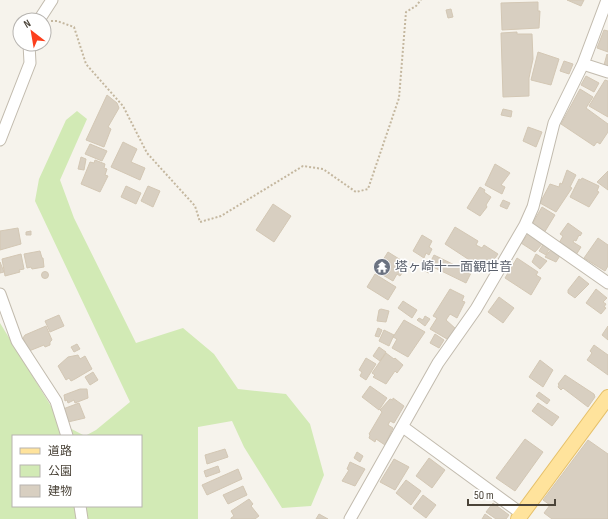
<svg xmlns="http://www.w3.org/2000/svg" width="608" height="519" font-family="'Sofia Sans Condensed','Noto Sans JP',sans-serif">
<style>
.green{fill:#d2eab5;fill-rule:evenodd}
.building{fill:#d8cfc1;stroke:#d3c7b4}
.lines{fill:none;stroke-linecap:round;stroke-linejoin:round}
.minor-casing{stroke:#c2bbae;stroke-width:13}
.major-casing{stroke:#e6c16a;stroke-width:16}
.path{stroke:#c4b79f;stroke-width:2;stroke-dasharray:2 2;stroke-linecap:butt}
.minor{stroke:#fff;stroke-width:11}
.major{stroke:#ffe39c;stroke-width:14}
.labels{text-anchor:middle;dominant-baseline:central;stroke-width:3;stroke-linejoin:round;paint-order:stroke}
.worship-label{font-size:13px;fill:#5b616d;stroke:#fff;text-anchor:start}
</style>
<rect width="100%" height="100%" fill="#f6f3ec"/>
<path class="green" d="M 77,111 L 87,119 L 60,180 L 74,218 L 136,343 L 183,328 L 214,354 L 238,389 L 286,394 L 310,424 L 324,475 L 311,506 L 282,508 L 244,447 L 232,421 L 198,427 L 198,519 L 0,519 L 0,323 L 62,424 L 85,436 L 96,430 L 130,402 L 35,201 L 39,179 L 66,120 ZM 13,436 L 141,436 L 141,506 L 13,506 Z"/>
<path class="building" d="M 567,0 L 584,0 L 581,6 Z
M 538,2 L 538,11 L 540,11 L 539,28 L 502,30 L 501,3 Z
M 451,9 L 453,17 L 448,18 L 446,10 Z
M 604,30 L 608,31 L 608,52 L 597,48 Z
M 517,32 L 517,34 L 532,34 L 533,59 L 529,78 L 529,96 L 503,97 L 501,33 Z
M 538,52 L 559,59 L 551,85 L 531,80 Z
M 607,54 L 608,55 L 608,66 L 604,65 Z
M 564,61 L 573,64 L 569,74 L 560,71 Z
M 586,76 L 599,83 L 594,92 L 581,85 Z
M 605,80 L 608,81 L 608,117 L 589,106 Z
M 580,89 L 593,97 L 586,108 L 608,124 L 608,132 L 600,144 L 597,142 L 594,146 L 561,124 Z
M 107,95 L 117,103 L 119,108 L 108,127 L 111,129 L 104,147 L 86,140 Z
M 503,109 L 512,111 L 511,117 L 501,115 Z
M 528,127 L 542,132 L 536,147 L 523,141 Z
M 123,142 L 137,149 L 131,162 L 145,168 L 140,180 L 111,167 Z
M 90,144 L 107,151 L 102,161 L 85,154 Z
M 81,157 L 86,159 L 84,170 L 78,169 Z
M 95,160 L 105,164 L 104,168 L 107,169 L 105,175 L 108,176 L 100,192 L 81,184 L 90,162 L 94,163 Z
M 495,164 L 510,173 L 501,185 L 505,187 L 502,194 L 485,185 Z
M 567,170 L 576,175 L 570,187 L 572,188 L 556,212 L 540,203 L 550,184 L 559,187 L 560,183 L 562,184 Z
M 608,171 L 608,190 L 597,182 Z
M 582,178 L 599,186 L 597,191 L 599,192 L 589,207 L 570,197 L 579,179 L 581,180 Z
M 126,186 L 141,193 L 136,204 L 121,197 Z
M 148,186 L 160,191 L 153,207 L 141,201 Z
M 480,187 L 485,190 L 484,192 L 491,197 L 486,205 L 487,207 L 480,216 L 467,208 Z
M 503,200 L 510,203 L 507,209 L 500,206 Z
M 273,204 L 291,216 L 274,242 L 256,230 Z
M 542,207 L 555,215 L 544,233 L 531,226 Z
M 568,223 L 582,233 L 580,236 L 579,235 L 576,241 L 574,240 L 573,242 L 581,247 L 576,255 L 559,243 L 563,236 L 560,234 Z
M 455,227 L 478,241 L 476,245 L 482,248 L 484,245 L 498,254 L 487,270 L 479,265 L 481,262 L 476,259 L 474,263 L 445,244 Z
M 18,228 L 21,244 L 0,250 L 0,231 Z
M 31,231 L 31,235 L 26,235 L 26,232 Z
M 529,233 L 543,243 L 535,252 L 521,243 Z
M 422,235 L 432,241 L 429,247 L 432,249 L 429,255 L 426,253 L 424,258 L 413,251 Z
M 598,238 L 608,245 L 608,266 L 605,271 L 584,258 Z
M 544,243 L 550,247 L 546,255 L 539,251 Z
M 552,248 L 561,254 L 556,262 L 545,257 Z
M 40,251 L 42,258 L 43,258 L 44,267 L 32,269 L 31,267 L 27,268 L 24,254 Z
M 388,252 L 404,262 L 401,268 L 404,270 L 400,276 L 397,274 L 393,281 L 376,271 Z
M 21,254 L 24,269 L 19,270 L 20,272 L 5,276 L 2,259 Z
M 536,254 L 547,261 L 540,269 L 532,262 Z
M 434,255 L 471,273 L 466,283 L 429,265 Z
M 517,258 L 538,272 L 536,275 L 541,278 L 531,295 L 505,278 Z
M 0,262 L 4,272 L 0,273 Z
M 426,266 L 431,268 L 429,273 L 423,270 Z
M41.5 275a3.5 3.5 0 1 1 7 0a3.5 3.5 0 1 1-7 0Z
M 375,274 L 396,287 L 388,300 L 367,287 Z
M 579,276 L 589,284 L 575,298 L 568,293 L 568,290 Z
M 450,289 L 464,296 L 462,301 L 465,302 L 457,318 L 450,314 L 446,320 L 456,329 L 447,339 L 430,329 L 437,318 L 433,316 Z
M 596,289 L 607,298 L 603,302 L 606,304 L 604,307 L 606,308 L 601,314 L 586,303 Z
M 499,297 L 514,308 L 503,323 L 488,312 Z
M 403,301 L 417,310 L 412,318 L 398,308 Z
M 381,309 L 389,311 L 386,322 L 377,321 L 379,310 Z
M 59,315 L 64,326 L 50,332 L 45,321 Z
M 425,316 L 430,319 L 425,326 L 417,320 L 419,318 L 423,320 Z
M 404,320 L 425,332 L 408,357 L 392,348 L 397,339 L 393,337 Z
M 46,326 L 52,340 L 50,342 L 50,345 L 45,347 L 44,345 L 29,351 L 23,338 L 25,335 Z
M 608,326 L 608,340 L 602,335 Z
M 378,328 L 382,330 L 379,337 L 375,336 Z
M 384,330 L 394,335 L 389,346 L 379,341 Z
M 435,334 L 444,340 L 439,348 L 430,343 Z
M 77,344 L 80,349 L 74,352 L 71,347 Z
M 594,345 L 608,355 L 608,375 L 587,360 L 592,353 L 590,351 Z
M 379,347 L 386,352 L 380,361 L 373,356 Z
M 386,353 L 394,359 L 395,358 L 403,365 L 397,373 L 395,371 L 386,384 L 373,377 L 375,375 L 372,373 Z
M 78,355 L 80,359 L 85,356 L 92,369 L 75,379 L 71,381 L 69,378 L 66,380 L 58,366 L 68,357 Z
M 366,358 L 376,364 L 366,380 L 360,376 L 362,372 L 359,370 Z
M 540,360 L 553,370 L 543,387 L 529,377 Z
M 93,372 L 98,380 L 90,385 L 85,377 Z
M 565,375 L 594,394 L 595,397 L 588,407 L 563,388 L 561,390 L 558,387 L 559,385 L 558,384 Z
M 370,386 L 387,398 L 379,410 L 362,397 Z
M 80,389 L 87,389 L 88,398 L 75,403 L 74,400 L 68,403 L 67,400 L 65,401 L 64,395 Z
M 539,392 L 550,400 L 547,404 L 536,396 Z
M 393,398 L 404,406 L 394,423 L 390,421 L 388,425 L 393,428 L 385,445 L 376,439 L 375,442 L 369,438 L 370,435 L 369,434 L 382,412 L 380,410 L 390,399 L 393,400 Z
M 79,403 L 85,418 L 68,422 L 63,409 Z
M 538,403 L 559,417 L 552,426 L 532,411 Z
M 525,439 L 543,452 L 515,491 L 496,478 Z
M 588,440 L 608,454 L 608,519 L 552,519 L 544,513 L 550,505 L 543,500 Z
M 225,449 L 228,457 L 207,464 L 205,455 Z
M 357,452 L 363,456 L 360,462 L 354,458 Z
M 429,458 L 445,470 L 432,488 L 416,476 Z
M 394,459 L 409,467 L 395,490 L 380,482 Z
M 350,462 L 365,469 L 355,486 L 342,481 L 349,470 L 347,469 Z
M 218,466 L 220,472 L 206,477 L 204,471 Z
M 238,469 L 242,479 L 207,495 L 202,485 Z
M 406,480 L 421,491 L 411,505 L 396,493 Z
M 243,486 L 247,495 L 228,504 L 223,495 Z
M 423,495 L 436,505 L 426,518 L 413,508 Z
M 249,499 L 253,504 L 251,506 L 259,516 L 255,519 L 231,519 L 231,518 L 234,516 L 231,511 Z
M 493,503 L 509,515 L 506,519 L 496,519 L 486,512 Z
M 319,514 L 328,519 L 316,519 Z
M 485,514 L 492,519 L 482,519 Z"/>
<g class="lines">
<g class="minor-casing">
<path id="minor" d="M 39,20 L 52,0
M 583,64 L 608,72
M 0,140 L 30,63 L 29,44
M 525,225 L 608,283
M 0,294 L 17,341 L 56,401 L 67,436
M 403,427 L 522,514
M 80,506 L 82,519
M 350,519 L 438,363 L 476,309 L 525,225 L 533,207 L 554,123 L 583,64 L 607,0"/>
</g>
<g class="major-casing">
<path id="major" d="M 518,519 L 608,397"/>
</g>
<path class="path" d="M 51,21 L 57,21 L 74,27 L 86,64 L 123,106 L 147,153 L 195,206 L 200,222 L 221,216 L 303,166 L 323,169 L 356,192 L 368,189 L 399,98 L 406,12 L 416,6 L 421,0"/>
<use href="#minor" class="minor"/>
<use href="#major" class="major"/>
</g>
<defs>
<g id="temple-disc" transform="scale(0.9)"><circle r="9.5" fill="#6b7280" stroke="#fff"/><path d="M0-6L5-2H3V0L6.5 2.5H4V6H1.5V3h-3V6H-4V2.5H-6.5L-3 0V-2H-5Z" fill="#fff"/></g>
</defs>
<g fill-rule="evenodd">
<use href="#temple-disc" x="382" y="267"/>
</g>
<g class="labels">
<g class="worship-label">
<text x="395" y="267">塔ヶ崎十一面観世音</text>
</g>
</g>
<rect x="12" y="435" width="130" height="72" fill="#ffffff" stroke="#b7b4b0"/>
<rect x="20" y="448" width="20" height="6" fill="#ffe39c" stroke="#b7b4b0"/>
<text x="48" y="455" font-size="12" fill="#4b4439">道路</text>
<rect x="20" y="465" width="20" height="12" fill="#d2eab5" stroke="#b7b4b0"/>
<text x="48" y="475" font-size="12" fill="#4b4439">公園</text>
<rect x="20" y="485" width="20" height="12" fill="#d8cfc1" stroke="#b7b4b0"/>
<text x="48" y="495" font-size="12" fill="#4b4439">建物</text>
<g transform="translate(32 32) rotate(329)"><circle r="19" fill="#ffffff" stroke="#b7b4b0"/>
<path d="M0-3L7 15L0 10L-7 15Z" fill="#fc3f1d"/>
<text y="-6" font-size="11" font-weight="bold" text-anchor="middle" fill="#4b4439">N</text>
</g>
<path d="M468 499v6h87v-6" fill="none" stroke="#4b4439" stroke-width="2"/>
<text x="474" y="499" font-size="12" fill="#4b4439" stroke="#ffffff" stroke-width="3" paint-order="stroke">50 m</text>
</svg>
